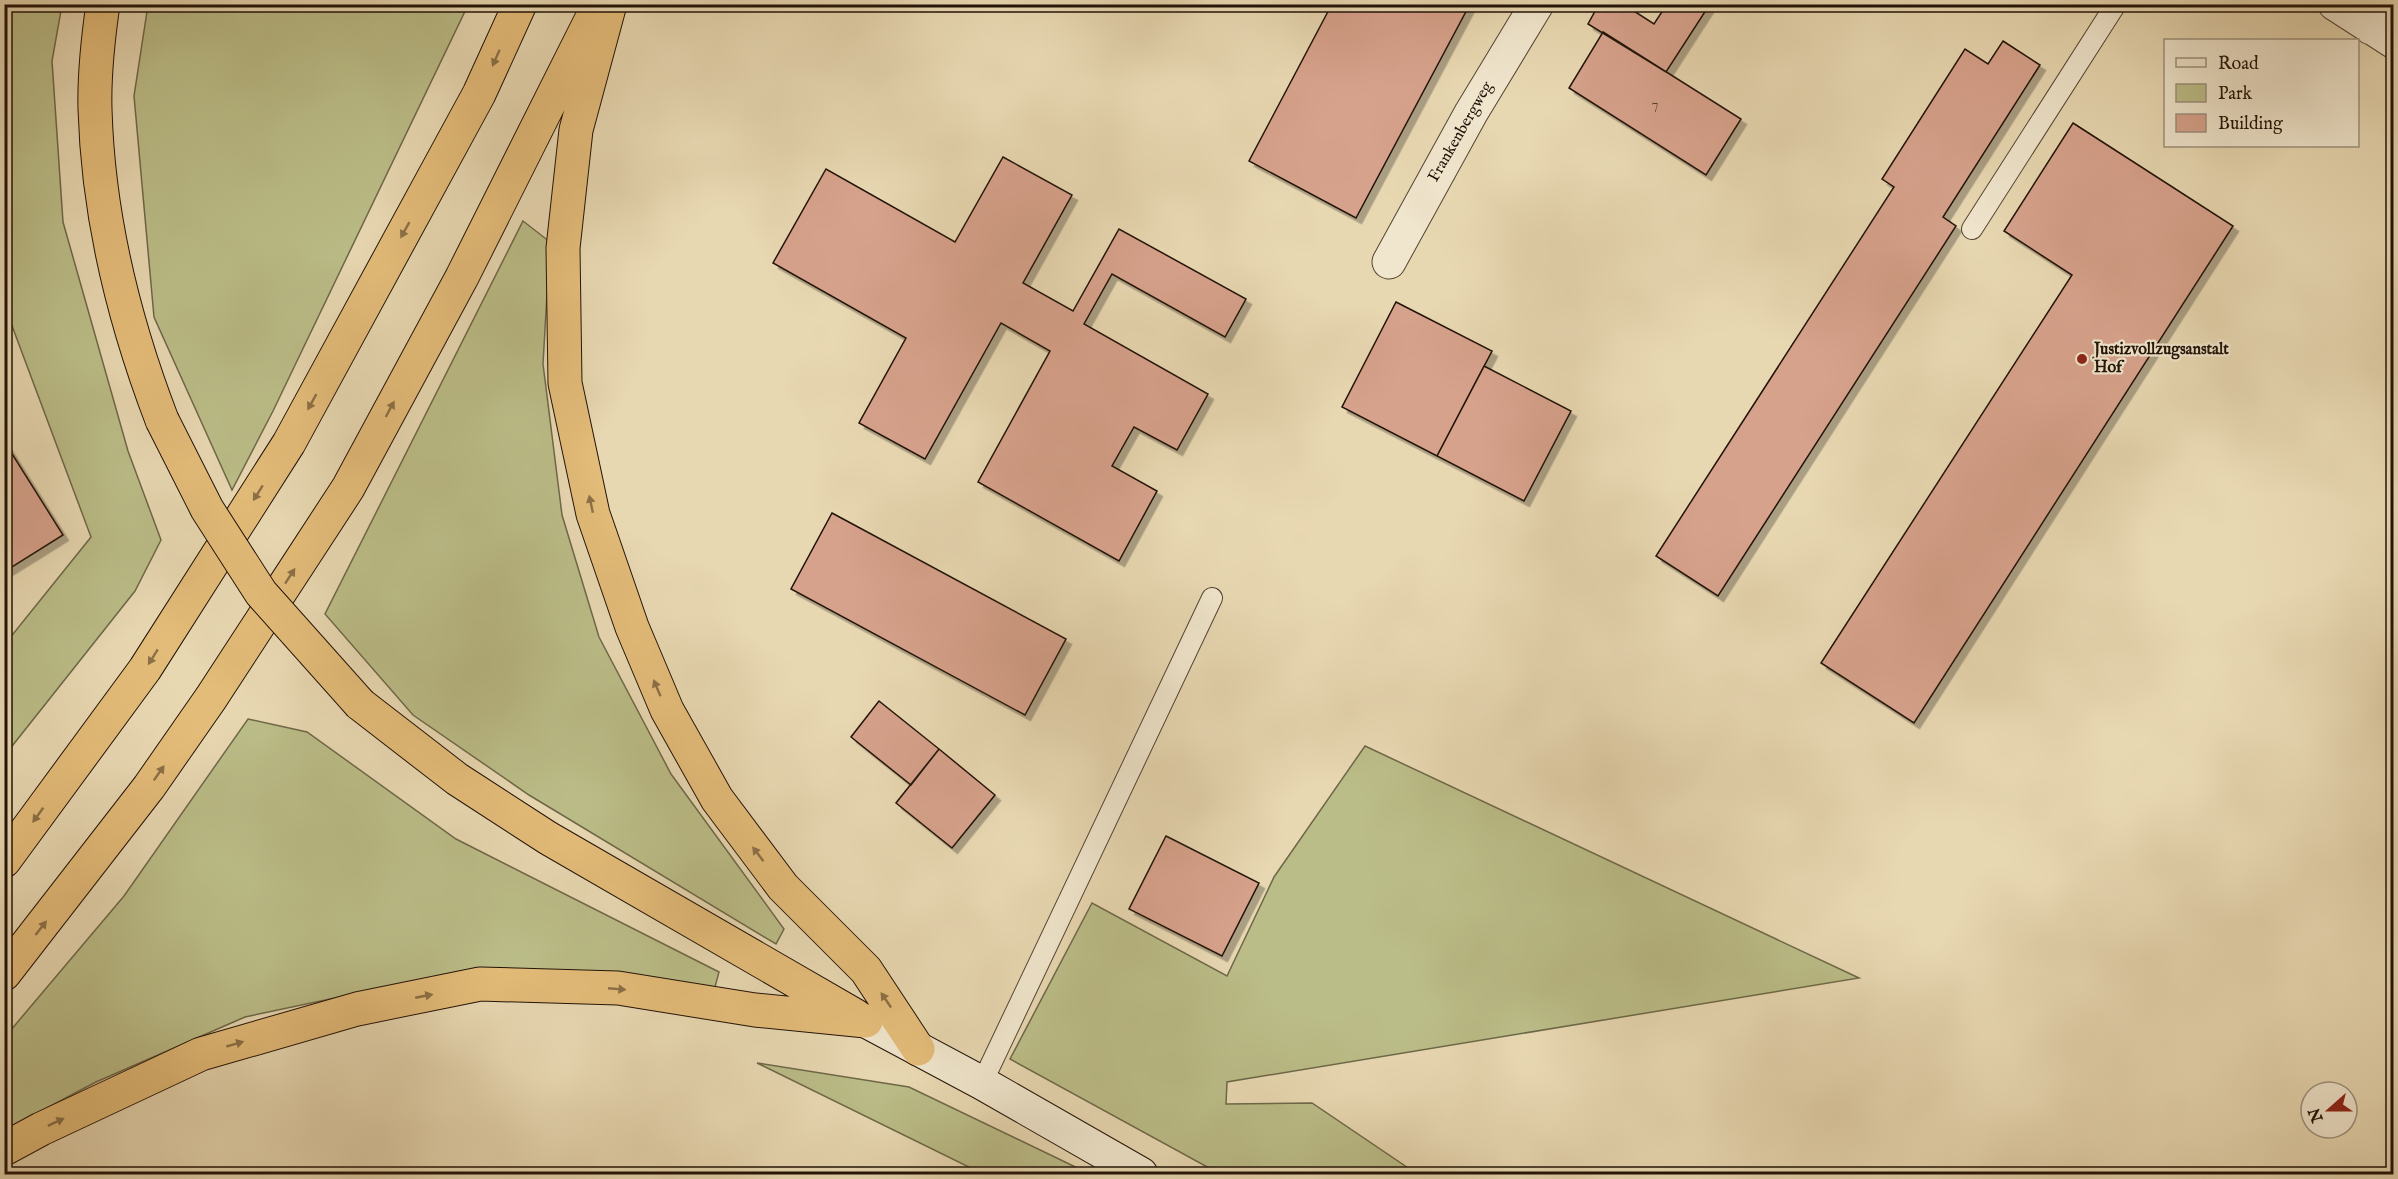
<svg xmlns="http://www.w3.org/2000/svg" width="2398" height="1179" font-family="'IM FELL English',serif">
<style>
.green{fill:#bbbd88;stroke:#6e6848;stroke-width:1.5}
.building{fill:#d7a28c;stroke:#211207;stroke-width:1.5;filter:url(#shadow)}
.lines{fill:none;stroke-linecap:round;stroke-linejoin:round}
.lane-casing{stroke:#534432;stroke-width:22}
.street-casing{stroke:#534432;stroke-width:35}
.secondary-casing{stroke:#211207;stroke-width:35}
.highway-casing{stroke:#211207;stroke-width:35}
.lane{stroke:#f0e6cd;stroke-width:20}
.street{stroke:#f0e6cd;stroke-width:33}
.secondary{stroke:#f0e6cd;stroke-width:33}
.highway{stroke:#e4bc79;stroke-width:33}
.highway-bridge-casing{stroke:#211207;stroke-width:35;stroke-linecap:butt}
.highway-bridge{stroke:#e4bc79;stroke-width:33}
.oneway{fill:#8c7046}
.poi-dot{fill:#8f2418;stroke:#f0e6cd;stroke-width:2}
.labels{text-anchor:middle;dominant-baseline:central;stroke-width:4.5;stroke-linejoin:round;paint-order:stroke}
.number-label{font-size:14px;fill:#4e3628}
.street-label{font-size:16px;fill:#211207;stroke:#f0e6cd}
.poi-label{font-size:16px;font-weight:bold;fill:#211207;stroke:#f0e6cd;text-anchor:start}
</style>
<defs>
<filter id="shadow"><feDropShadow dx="5.5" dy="5.5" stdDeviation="0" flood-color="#0004"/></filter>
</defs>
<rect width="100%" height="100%" fill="#e8d8b2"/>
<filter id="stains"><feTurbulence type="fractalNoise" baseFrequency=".00333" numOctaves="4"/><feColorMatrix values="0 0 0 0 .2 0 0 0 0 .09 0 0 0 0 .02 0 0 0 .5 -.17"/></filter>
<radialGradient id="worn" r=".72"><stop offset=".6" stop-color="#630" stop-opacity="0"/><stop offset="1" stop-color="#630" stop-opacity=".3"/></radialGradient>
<path class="green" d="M 5,4 L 62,5 L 52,61 L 63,222 L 128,451 L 161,540 L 135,591 L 5,755 L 5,644 L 91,537 L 5,307 Z
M 148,5 L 468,5 L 273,411 L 232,490 L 154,317 L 134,96 Z
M 523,221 L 550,242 L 543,364 L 562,515 L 599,637 L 671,774 L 784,929 L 776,944 L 529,795 L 413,715 L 325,614 Z
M 248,719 L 307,732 L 456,839 L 719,972 L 715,987 L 406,983 L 245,1017 L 96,1082 L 5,1130 L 5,1037 L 124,896 Z
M 1365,746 L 1859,978 L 1227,1082 L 1226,1104 L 1312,1103 L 1417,1174 L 1220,1174 L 1010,1059 L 1092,903 L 1227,976 L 1274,877 Z
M 757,1063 L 909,1087 L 1090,1174 L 983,1174 Z"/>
<path class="building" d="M 1332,4 L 1470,4 L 1356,218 L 1249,161 Z
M 1599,4 L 1623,4 L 1654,24 L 1667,4 L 1710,4 L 1666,72 L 1588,24 Z
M 1603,32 L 1741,119 L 1706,175 L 1569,88 Z
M 2003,41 L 2040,65 L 1943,217 L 1956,226 L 1718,596 L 1656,556 L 1894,187 L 1882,179 L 1965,49 L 1988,64 Z
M 2073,123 L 2233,226 L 1914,723 L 1821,663 L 2072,275 L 2004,231 Z
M 1003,157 L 1072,195 L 1023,283 L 1073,311 L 1119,229 L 1246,299 L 1225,337 L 1112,274 L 1084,324 L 1208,394 L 1177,450 L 1134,427 L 1112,466 L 1157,491 L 1119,561 L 978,482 L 1050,351 L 1001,323 L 925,459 L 859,423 L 906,338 L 773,263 L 826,169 L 955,242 Z
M 1396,302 L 1492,351 L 1437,456 L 1342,407 Z
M 1484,366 L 1571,411 L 1524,501 L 1437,456 Z
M 4,441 L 63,535 L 4,572 Z
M 832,513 L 1066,639 L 1025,715 L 791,589 Z
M 879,701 L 939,749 L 911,785 L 851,737 Z
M 939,749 L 995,795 L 952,848 L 896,803 Z
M 1166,836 L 1259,883 L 1222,956 L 1129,909 Z"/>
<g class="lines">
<g class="lane-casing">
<path id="lane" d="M 1972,229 L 2116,4
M 982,1083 L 1212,598"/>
</g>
<g class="street-casing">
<path id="street" d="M 2335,4 L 2394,42
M 2371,28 L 2387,4
M 1389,262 L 1471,113 L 1537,4"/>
</g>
<g class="secondary-casing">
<path id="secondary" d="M 866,1021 L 982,1083 L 1141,1174"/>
</g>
<g class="highway-casing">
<path id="highway" d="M 103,4 C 98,39 94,75 95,109 C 98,216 124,321 162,420
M 610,4 L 576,130 L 563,248 L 565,383 L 593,514 L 632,627 L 667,710 L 717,799 L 783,887 L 866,970 L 918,1049
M 360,704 L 457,779 L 548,838 L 856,1016
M 4,861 L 145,669 L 289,443 L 479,94 L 520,4
M 4,974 L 149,787 L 211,698 L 348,488 L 462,277 L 591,20
M 4,1149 L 41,1129 L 201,1054 L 357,1009 L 480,984 L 618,988 L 755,1010 L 866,1021"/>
</g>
<use href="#lane" class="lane"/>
<use href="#street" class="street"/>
<use href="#secondary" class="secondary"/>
<use href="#highway" class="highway"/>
<g class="highway-bridge-casing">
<path id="highway-bridge" d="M 162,420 L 207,509 L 261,593 L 360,704"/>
</g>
<use href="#highway-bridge" class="highway-bridge"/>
</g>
<defs><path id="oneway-solid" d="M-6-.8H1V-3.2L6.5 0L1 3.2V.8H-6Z" transform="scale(1.5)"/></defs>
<g class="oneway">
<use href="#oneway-solid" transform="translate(496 58) rotate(114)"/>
<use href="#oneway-solid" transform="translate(405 230) rotate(119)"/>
<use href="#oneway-solid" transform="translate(312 402) rotate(119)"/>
<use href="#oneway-solid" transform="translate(390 409) rotate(-62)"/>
<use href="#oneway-solid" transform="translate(258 493) rotate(122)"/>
<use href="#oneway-solid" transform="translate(591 504) rotate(-102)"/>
<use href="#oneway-solid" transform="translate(290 576) rotate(-57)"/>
<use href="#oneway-solid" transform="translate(153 657) rotate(122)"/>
<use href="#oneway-solid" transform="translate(657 688) rotate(-113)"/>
<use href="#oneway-solid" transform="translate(159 773) rotate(-55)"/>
<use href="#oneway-solid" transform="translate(38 815) rotate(126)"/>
<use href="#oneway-solid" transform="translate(758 854) rotate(-127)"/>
<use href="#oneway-solid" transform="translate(41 928) rotate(-52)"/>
<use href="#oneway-solid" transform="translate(617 989) rotate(5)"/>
<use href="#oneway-solid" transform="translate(424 996) rotate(-11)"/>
<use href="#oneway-solid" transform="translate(886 1000) rotate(-124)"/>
<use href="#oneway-solid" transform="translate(235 1044) rotate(-16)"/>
<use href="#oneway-solid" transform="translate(56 1122) rotate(-25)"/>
</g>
<circle class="poi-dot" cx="2082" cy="359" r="6"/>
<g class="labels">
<g class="number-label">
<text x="1655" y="104">7</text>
</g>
<g class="street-label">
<text transform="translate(1461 132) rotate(-60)">Frankenbergweg</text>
</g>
<g class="poi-label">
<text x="2094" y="350">Justizvollzugsanstalt<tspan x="2094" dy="18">Hof</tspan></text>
</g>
</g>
<rect width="2398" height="1179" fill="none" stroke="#e8d8b2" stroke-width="24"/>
<rect x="6" y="6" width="2386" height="1167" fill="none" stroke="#211207" stroke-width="3"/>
<rect x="12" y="12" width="2374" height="1155" fill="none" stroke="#211207" stroke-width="1.5"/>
<rect x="2164" y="39" width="195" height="108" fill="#f0e6cd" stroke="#9d917e" stroke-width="1.5"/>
<rect x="2176" y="58" width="30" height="9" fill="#f0e6cd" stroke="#9d917e" stroke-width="1.5"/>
<text x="2218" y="69" font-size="18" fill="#211207">Road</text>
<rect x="2176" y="84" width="30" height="18" fill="#bbbd88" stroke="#9d917e" stroke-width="1.5"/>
<text x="2218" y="99" font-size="18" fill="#211207">Park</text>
<rect x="2176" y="114" width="30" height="18" fill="#d7a28c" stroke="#9d917e" stroke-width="1.5"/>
<text x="2218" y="129" font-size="18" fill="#211207">Building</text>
<g transform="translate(2329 1110) rotate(249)"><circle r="28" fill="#f0e6cd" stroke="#9d917e" stroke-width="1.5"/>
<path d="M0-4.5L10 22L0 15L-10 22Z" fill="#8f2418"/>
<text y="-9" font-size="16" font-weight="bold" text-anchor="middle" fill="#211207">N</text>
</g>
<rect width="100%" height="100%" filter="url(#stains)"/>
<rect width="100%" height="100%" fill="url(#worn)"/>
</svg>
